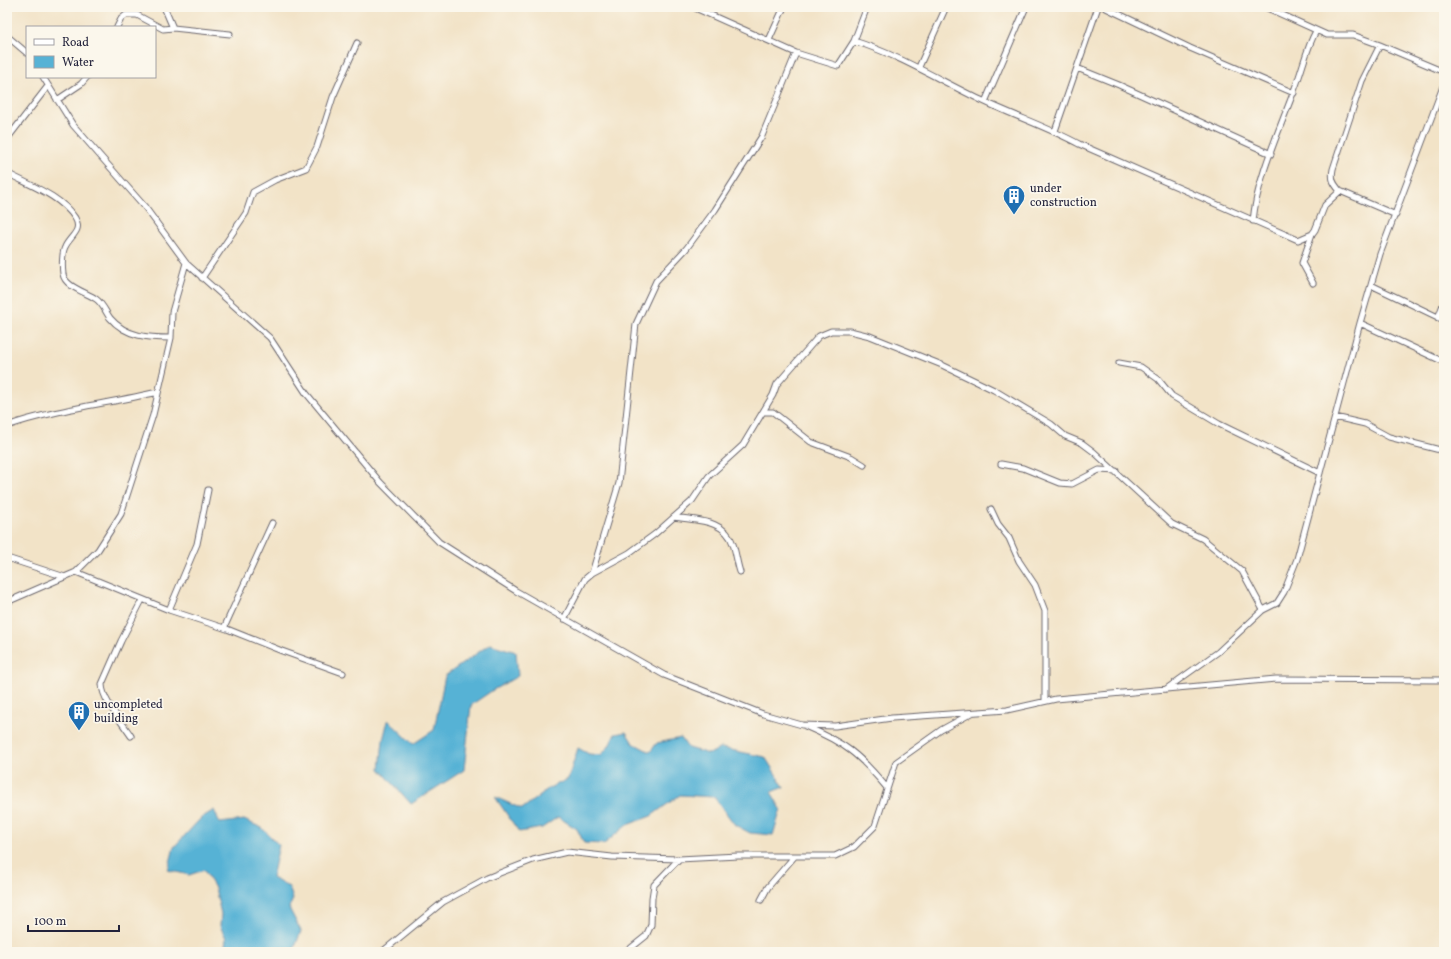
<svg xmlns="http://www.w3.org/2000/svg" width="1451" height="959" font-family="Vollkorn,serif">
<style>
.water{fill:#57b2d5;stroke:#3c6a88}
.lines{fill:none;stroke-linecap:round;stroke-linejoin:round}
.street-casing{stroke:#6b666c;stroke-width:7}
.street{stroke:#fff;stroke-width:5}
.labels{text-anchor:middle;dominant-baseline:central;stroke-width:3.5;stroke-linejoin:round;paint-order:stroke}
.poi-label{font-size:12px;fill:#22223b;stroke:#fbf7ec;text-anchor:start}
</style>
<rect width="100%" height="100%" fill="#fbf7ec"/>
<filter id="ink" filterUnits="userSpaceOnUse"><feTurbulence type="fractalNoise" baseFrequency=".025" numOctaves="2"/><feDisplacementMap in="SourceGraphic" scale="8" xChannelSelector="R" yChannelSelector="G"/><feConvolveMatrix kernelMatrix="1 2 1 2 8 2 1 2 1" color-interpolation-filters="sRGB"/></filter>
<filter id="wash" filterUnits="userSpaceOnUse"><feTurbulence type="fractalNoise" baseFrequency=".012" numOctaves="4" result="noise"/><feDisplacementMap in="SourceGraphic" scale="16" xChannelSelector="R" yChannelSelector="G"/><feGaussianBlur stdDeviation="0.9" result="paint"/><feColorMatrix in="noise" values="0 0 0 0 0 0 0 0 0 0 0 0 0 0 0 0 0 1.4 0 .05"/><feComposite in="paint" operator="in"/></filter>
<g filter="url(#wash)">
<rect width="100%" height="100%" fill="#f2e3c7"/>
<path class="water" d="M 490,644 L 516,652 L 518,676 L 493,690 L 471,705 L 464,770 L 411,804 L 380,769 L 383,740 L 388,720 L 413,744 L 434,730 L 445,676 Z
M 626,732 L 633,743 L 650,752 L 657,743 L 681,738 L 688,748 L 709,754 L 721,748 L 765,757 L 784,787 L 771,792 L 781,809 L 773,835 L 750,833 L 735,825 L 714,797 L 680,795 L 651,816 L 627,825 L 604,844 L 584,843 L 577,829 L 558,817 L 542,828 L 519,832 L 495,797 L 522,809 L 549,788 L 568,779 L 578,748 L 589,754 L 601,755 L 609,746 L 615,734 Z
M 214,810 L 220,823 L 244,820 L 262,828 L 279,845 L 272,878 L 289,887 L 293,899 L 289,908 L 301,931 L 293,952 L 229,952 L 225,946 L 226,938 L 220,926 L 221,914 L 215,888 L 204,870 L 189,875 L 168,870 L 174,847 L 201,818 Z"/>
</g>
<g filter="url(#ink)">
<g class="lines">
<g class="street-casing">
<path id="street" d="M 164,7 L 173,28
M 693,7 L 796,53
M 1104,7 L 1190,48 L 1294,93
M 1265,7 L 1327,35 L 1353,35 L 1380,45
M 117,27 L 121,19 L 126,15 L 137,15 L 163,29 L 173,28 L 230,34
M 7,36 L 27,53
M 769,40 L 784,7
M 854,41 L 867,7
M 919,67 L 946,7
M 1077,68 L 1119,85 L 1271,154
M 43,77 L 73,125 L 145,207 L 186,263 L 270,338 L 306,393 L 380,482 L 439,542 L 516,591 L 664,675 L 763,714 L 802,725 L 835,726 L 892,718 L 1007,710 L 1056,699 L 1276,679 L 1444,680
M 57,100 L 81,84 L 87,77
M 985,102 L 1026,7
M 1055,131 L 1098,7
M 7,139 L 48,86
M 7,173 C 29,185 60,195 75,218 C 83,231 70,236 65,247 C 62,253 62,267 63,274 C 65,287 86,292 96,299 C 103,304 105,311 110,318 C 126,337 149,338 171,338
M 1340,191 C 1333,183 1331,179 1333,169 L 1362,81 L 1380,45 L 1444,72
M 1253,221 C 1257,178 1280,129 1295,88 C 1303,68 1306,49 1316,31
M 1312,234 L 1315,230 L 1325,205 L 1340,191 L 1396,215
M 202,278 L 246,213 L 253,192 L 275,180 L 306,168 L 317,147 L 333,97 L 357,43
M 1371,285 L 1444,320
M 1438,318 L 1444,302
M 1360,323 L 1444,362
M 1119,363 L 1141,367 L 1158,379 L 1172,396 L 1219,424 L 1320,473
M 763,412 L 773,412 L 811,442 L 851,457 L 864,465
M 1335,417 L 1365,424 L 1389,437 L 1444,451
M 7,426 C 56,409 107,404 158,392
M 1001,464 L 1023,468 L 1060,483 L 1072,484 L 1099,470 L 1116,471
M 991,509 L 998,524 L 1009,538 L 1019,561 L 1035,585 L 1045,611 L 1045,701
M 674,517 C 696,521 725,519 733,544 C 736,553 737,563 740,572
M 7,558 L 65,577
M 76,572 L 169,610 L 227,629 L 282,651 L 343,673
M 592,573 L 619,483 L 636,324 L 656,281 L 686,249 L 715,210 L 762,136 L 796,53 L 838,66 L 854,41 C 899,55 939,80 981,100 C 1014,116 1048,127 1079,144 L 1298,240 L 1312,234 L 1302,263 L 1313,283
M 7,602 L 76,572 L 98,550 L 121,514 L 153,415 L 171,338 L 172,312 L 186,263
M 169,610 L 197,544 L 208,490
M 564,619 L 585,579 L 592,573 L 629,553 L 655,534 L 692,501 L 709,476 L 743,445 L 773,395 L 777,384 L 819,336 L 831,331 L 850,331 L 870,336 L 942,365 L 994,390 L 1051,424 L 1065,436 L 1082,443 L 1094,452 L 1172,524 L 1203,539 L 1242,571 L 1263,610
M 224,628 L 272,523
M 1166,689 L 1218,652 L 1263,610 L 1277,603 L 1284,592 L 1297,559 L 1360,323 L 1380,254 L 1444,84
M 805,726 C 845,743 859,754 887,788
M 131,736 C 122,722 102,700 102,684 L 121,641 L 142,600
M 761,900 L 768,887 L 794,857
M 382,952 L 443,902 L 487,878 L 533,860 L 567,852 L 612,857 L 679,859 L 738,856 L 835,856 L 854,847 L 875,826 L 896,762 L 941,730 L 972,713
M 626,952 L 646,936 L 651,925 L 652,898 L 654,885 L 679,859"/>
</g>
<use href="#street" class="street"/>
</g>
</g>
<defs>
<g id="building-pin" transform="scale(1.15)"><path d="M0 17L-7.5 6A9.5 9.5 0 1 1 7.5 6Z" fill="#1f6fb2" stroke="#fbf7ec"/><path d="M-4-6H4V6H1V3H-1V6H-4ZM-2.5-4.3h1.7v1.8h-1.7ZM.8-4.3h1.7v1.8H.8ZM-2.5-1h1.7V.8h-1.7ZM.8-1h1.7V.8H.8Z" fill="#fff"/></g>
</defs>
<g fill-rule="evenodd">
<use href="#building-pin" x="1014" y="196"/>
<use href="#building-pin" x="79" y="712"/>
</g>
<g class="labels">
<g class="poi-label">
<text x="1030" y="189">under<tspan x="1030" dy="14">construction</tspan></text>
<text x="94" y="705">uncompleted<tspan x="94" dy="14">building</tspan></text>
</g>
</g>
<rect width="1451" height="959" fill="none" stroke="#fbf7ec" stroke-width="24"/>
<rect x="26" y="26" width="130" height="52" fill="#fbf7ec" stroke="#a4a2a5"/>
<rect x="34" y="39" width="20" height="6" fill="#ffffff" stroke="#a4a2a5"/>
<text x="62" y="46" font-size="12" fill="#22223b">Road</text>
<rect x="34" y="56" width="20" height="12" fill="#57b2d5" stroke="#a4a2a5"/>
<text x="62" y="66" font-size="12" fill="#22223b">Water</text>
<path d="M28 925v6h91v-6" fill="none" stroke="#22223b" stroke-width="2"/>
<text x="34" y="925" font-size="12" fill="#22223b" stroke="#fbf7ec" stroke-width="3" paint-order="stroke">100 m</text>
</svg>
